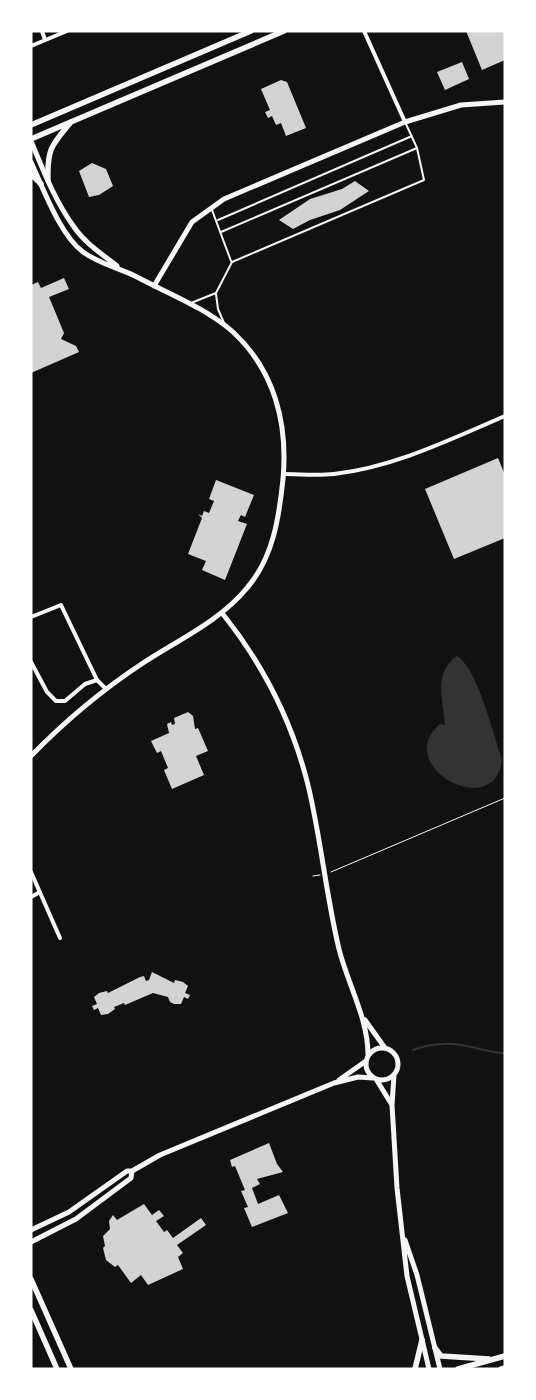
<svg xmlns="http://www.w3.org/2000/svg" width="536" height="1400" font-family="'Archivo Narrow',sans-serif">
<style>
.water{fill:#333}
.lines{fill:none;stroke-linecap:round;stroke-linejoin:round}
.stream{stroke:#333;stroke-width:2}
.building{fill:#d3d3d3}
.path{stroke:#f5f5f5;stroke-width:1}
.service{stroke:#f5f5f5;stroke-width:2}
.minor{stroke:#f5f5f5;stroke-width:4}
.tertiary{stroke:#f5f5f5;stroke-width:5}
.secondary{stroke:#f5f5f5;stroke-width:5.5}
</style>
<rect width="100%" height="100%" fill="#111"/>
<path class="water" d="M 457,656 C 478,669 493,734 502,760 C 494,823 391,765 440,724 L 445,725 C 443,701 433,672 457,656 Z"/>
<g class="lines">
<path class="stream" d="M 413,1050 C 430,1044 444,1042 461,1045 C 477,1047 489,1053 505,1053"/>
</g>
<path class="building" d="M 466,31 L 505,31 L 505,60 L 482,70 Z
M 462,62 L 469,79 L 445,90 L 437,72 Z
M 281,80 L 287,82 L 306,128 L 286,136 L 281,123 L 276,125 L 272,116 L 268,118 L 265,112 L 270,110 L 261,89 Z
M 92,163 L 106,169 L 113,186 L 99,195 L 89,197 L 79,171 Z
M 355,181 L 369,191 L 340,210 L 310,220 L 293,229 L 279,220 L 310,199 L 342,189 Z
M 64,278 L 69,289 L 49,297 L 64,333 L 61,339 L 76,346 L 79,352 L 31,373 L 31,285 L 38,282 L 41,288 Z
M 498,458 L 505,475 L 505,538 L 454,559 L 425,489 Z
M 216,480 L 254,495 L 245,517 L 241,515 L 238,521 L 247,524 L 225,580 L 202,570 L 206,561 L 188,554 L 202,518 L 198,514 L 202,516 L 204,511 L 209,513 L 214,501 L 209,499 Z
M 188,712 L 193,716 L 195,729 L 198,728 L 208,751 L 196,756 L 204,775 L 172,789 L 164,770 L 168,768 L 161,751 L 157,753 L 151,741 L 169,733 L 167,724 L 171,722 L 172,725 L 175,724 L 174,718 Z
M 152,972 L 174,983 L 175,980 L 183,982 L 188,986 L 185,993 L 190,995 L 188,999 L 184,997 L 181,1004 L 174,1004 L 170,1002 L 168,997 L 153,993 L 125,1005 L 124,1003 L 114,1007 L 115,1009 L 108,1014 L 101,1015 L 98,1008 L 94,1010 L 92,1006 L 97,1004 L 94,997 L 99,993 L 107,991 L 108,993 L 140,977 L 144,976 L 146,981 L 149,980 Z
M 269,1143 L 277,1164 L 283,1172 L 257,1179 L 260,1184 L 252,1188 L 258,1204 L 279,1195 L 288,1213 L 252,1227 L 244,1208 L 248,1207 L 241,1191 L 245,1190 L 235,1166 L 232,1167 L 230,1160 Z
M 144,1204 L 152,1215 L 159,1210 L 164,1216 L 156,1221 L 164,1232 L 167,1230 L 173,1238 L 201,1218 L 206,1225 L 177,1245 L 183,1253 L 178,1257 L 183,1269 L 148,1285 L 141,1275 L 131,1283 L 118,1265 L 115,1267 L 106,1260 L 103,1248 L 105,1246 L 103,1236 L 110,1229 L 109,1221 L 113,1215 L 117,1220 Z"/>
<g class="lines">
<path class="path" d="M 331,872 L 505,798
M 313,876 L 320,875"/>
<path class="service" d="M 212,210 L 231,261
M 218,220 L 412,136
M 221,232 L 417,148
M 216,294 L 218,309 L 224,323
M 191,303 L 216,293 L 232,262 L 424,180 L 417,148 L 406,124"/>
<path class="minor" d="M 42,31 L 45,40
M 364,31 L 405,122
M 31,46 L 67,31
M 283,474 C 300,474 317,476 334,474 C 394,467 449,440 505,416
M 31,617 L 61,605 L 97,680
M 31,662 L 47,692 L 56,701 L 65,701 L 85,684 L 97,680 L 106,689
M 31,872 L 60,938
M 31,897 L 40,892"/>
<path class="tertiary" d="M 31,141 C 43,170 55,201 74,227 C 85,243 102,254 117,266
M 31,162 C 43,188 60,235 83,252 C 98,263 118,268 135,276 C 167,293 206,308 233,332 C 275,371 288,424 283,479 C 279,518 273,558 247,588 C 220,621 178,640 143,663 C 102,690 65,721 31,756
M 154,286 L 192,222 L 224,199 L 405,122 L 461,105 L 505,102
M 222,613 C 263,664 292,721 308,785 C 321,839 326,895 339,949 C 348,985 368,1018 368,1055
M 365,1020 L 385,1048
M366 1064a16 16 0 1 1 32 0a16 16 0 1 1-32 0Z
M 394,1075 L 392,1105 L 397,1188 L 407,1276 L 429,1369
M 376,1079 L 392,1105
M 339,1080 L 366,1061
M 31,1230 L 69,1212 L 127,1171 L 132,1171 L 160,1155 L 334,1083 L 358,1077 L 373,1078
M 405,1240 L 417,1275 L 440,1369
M 31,1242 L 76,1219 L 131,1178 L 132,1171"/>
<path class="secondary" d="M 31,125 L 251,31
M 31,139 L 284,31
M 31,174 L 41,184
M 48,180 C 47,148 52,145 71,122
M 31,1279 L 71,1369
M 31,1310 L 57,1369
M 435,1348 L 441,1356 L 489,1359
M 415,1369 L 422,1340
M 458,1369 L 505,1356
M 501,1369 L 505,1368"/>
</g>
<rect width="536" height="1400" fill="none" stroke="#ffffff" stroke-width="65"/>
</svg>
